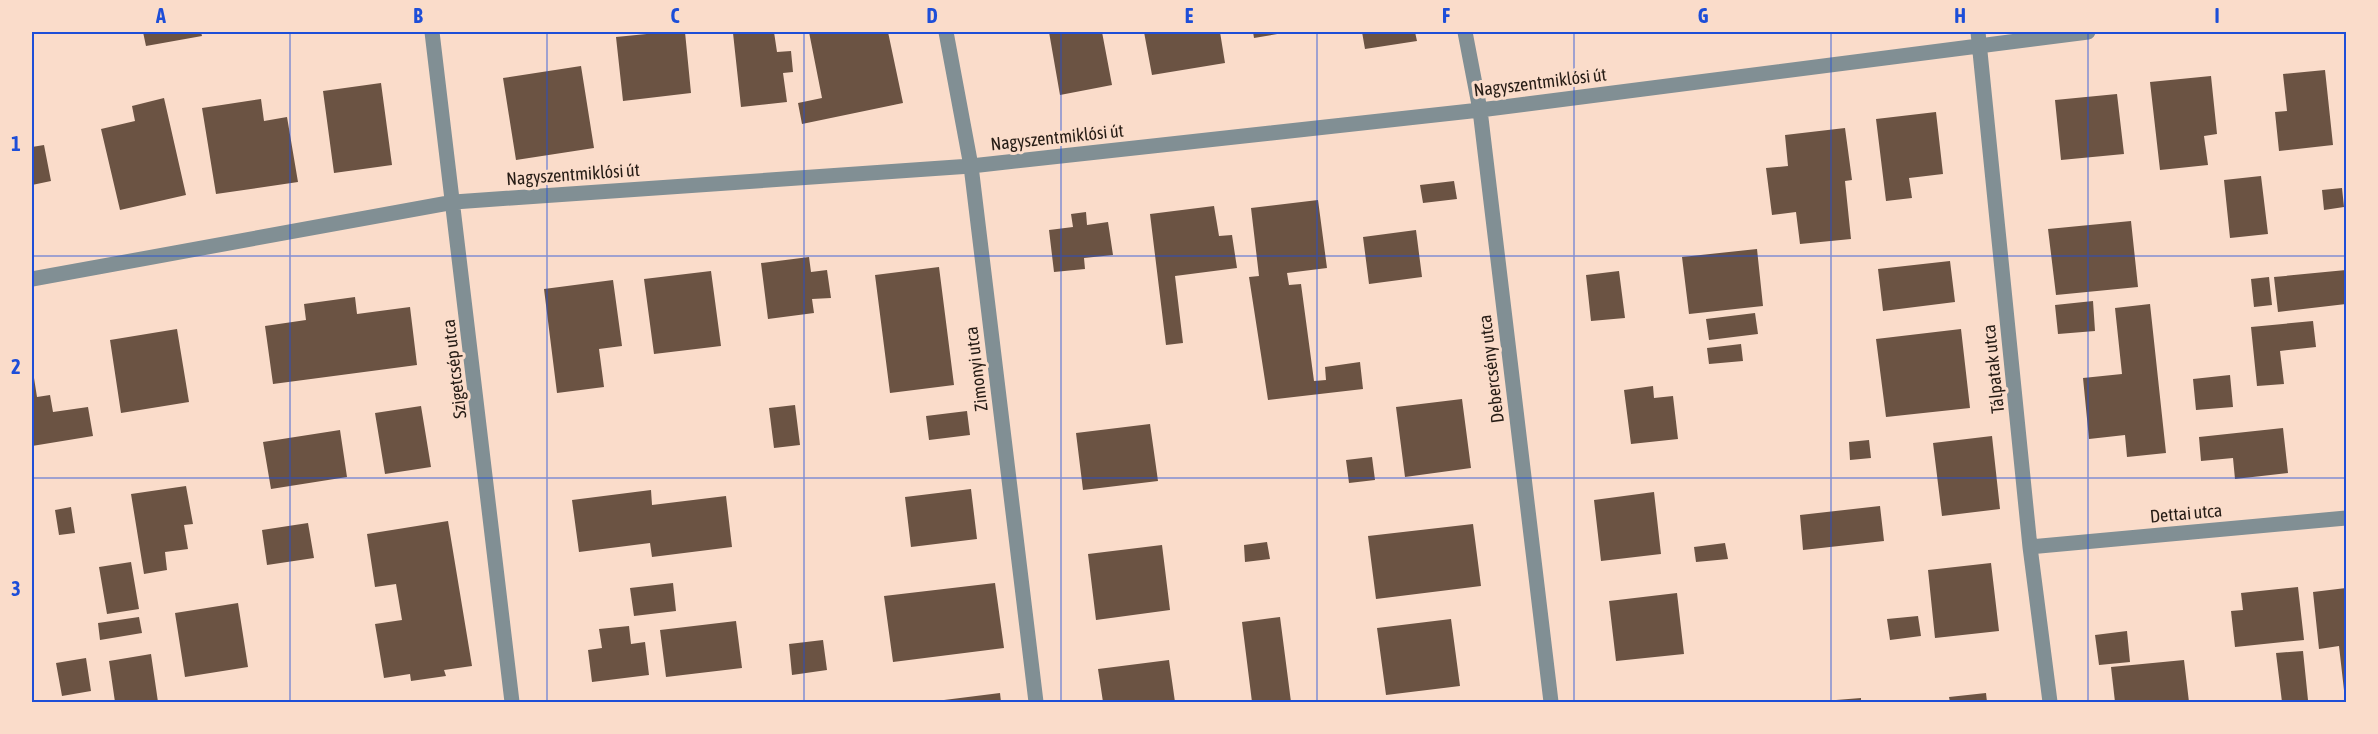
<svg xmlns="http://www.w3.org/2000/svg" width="2378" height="734" font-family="'Asap Condensed',sans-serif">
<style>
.building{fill:#6b5343}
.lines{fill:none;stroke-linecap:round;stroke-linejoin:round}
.minor{stroke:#818f94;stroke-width:15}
.grid{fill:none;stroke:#1d4ed8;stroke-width:1.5;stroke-opacity:0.55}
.labels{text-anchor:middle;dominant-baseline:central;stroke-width:6;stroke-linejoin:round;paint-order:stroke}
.street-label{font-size:18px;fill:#261c15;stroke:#fadcca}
.neatline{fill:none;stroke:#1d4ed8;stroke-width:2}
.grid-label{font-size:20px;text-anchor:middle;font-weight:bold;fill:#1d4ed8}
</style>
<rect width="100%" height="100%" fill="#fadcca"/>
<path class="building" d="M 143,32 L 201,32 L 202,36 L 146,46 Z
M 667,32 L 685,32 L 691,93 L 623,101 L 616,37 Z
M 774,32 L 777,52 L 791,51 L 793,72 L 783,73 L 787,102 L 741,107 L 733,33 Z
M 809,32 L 888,32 L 903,103 L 802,124 L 798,103 L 822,98 Z
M 1049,32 L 1102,32 L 1112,85 L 1060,95 Z
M 1144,32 L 1220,32 L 1225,63 L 1152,75 Z
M 1253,32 L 1283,32 L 1283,33 L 1254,38 Z
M 1362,32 L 1415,32 L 1417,41 L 1365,49 Z
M 581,66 L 594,148 L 516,160 L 503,78 Z
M 2325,70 L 2333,145 L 2279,151 L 2275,112 L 2287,111 L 2283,74 Z
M 2211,76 L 2217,134 L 2204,136 L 2208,165 L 2160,170 L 2150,82 Z
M 381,83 L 392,165 L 334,173 L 323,91 Z
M 2117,94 L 2124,154 L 2061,160 L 2055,100 Z
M 164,98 L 186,195 L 120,210 L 101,129 L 135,121 L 132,106 Z
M 261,99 L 264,121 L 287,117 L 298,182 L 216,194 L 202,108 Z
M 1936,112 L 1943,174 L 1909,178 L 1912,198 L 1886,201 L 1876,119 Z
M 1845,128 L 1852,180 L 1845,181 L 1851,239 L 1800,244 L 1796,212 L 1772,215 L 1766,168 L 1788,166 L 1785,135 Z
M 44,145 L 51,181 L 32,185 L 32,147 Z
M 2261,176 L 2268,234 L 2230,238 L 2224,180 Z
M 1454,181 L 1457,199 L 1423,203 L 1420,185 Z
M 2342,188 L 2344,207 L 2324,210 L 2322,190 Z
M 1318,200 L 1327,268 L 1287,273 L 1289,285 L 1301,284 L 1314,381 L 1326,380 L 1325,367 L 1360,362 L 1363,389 L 1268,400 L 1249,277 L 1259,276 L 1251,208 Z
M 1214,206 L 1219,236 L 1232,235 L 1237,268 L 1175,276 L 1183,343 L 1166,345 L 1150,214 Z
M 1086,212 L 1087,225 L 1108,222 L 1113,255 L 1084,258 L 1085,269 L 1054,272 L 1049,230 L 1073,227 L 1071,214 Z
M 2131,221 L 2138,287 L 2056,295 L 2048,229 Z
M 1416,230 L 1422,277 L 1369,284 L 1363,237 Z
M 1757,249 L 1763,306 L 1689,314 L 1682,257 Z
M 809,257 L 811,272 L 827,270 L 831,298 L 812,299 L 814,313 L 768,319 L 761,263 Z
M 1950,261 L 1955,302 L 1883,311 L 1878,269 Z
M 939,267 L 954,385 L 890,393 L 875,275 Z
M 2346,270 L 2346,304 L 2278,312 L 2274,277 Z
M 711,271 L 721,346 L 654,354 L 644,279 Z
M 1619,271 L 1625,318 L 1591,321 L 1586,275 Z
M 2269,277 L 2272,305 L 2254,307 L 2251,279 Z
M 613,280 L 622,346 L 599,349 L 604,387 L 557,393 L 544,289 Z
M 355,297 L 357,314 L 410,307 L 417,365 L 273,384 L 265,326 L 306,320 L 304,304 Z
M 2093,301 L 2095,331 L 2058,334 L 2055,305 Z
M 2150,304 L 2166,453 L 2127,457 L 2125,435 L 2089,439 L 2083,378 L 2122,374 L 2115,308 Z
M 1755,313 L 1758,334 L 1709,340 L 1706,319 Z
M 2313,321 L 2316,347 L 2280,351 L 2284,384 L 2257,386 L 2251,327 Z
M 177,329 L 189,402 L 121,413 L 110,340 Z
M 1961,329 L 1970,408 L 1886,417 L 1876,339 Z
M 1741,344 L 1743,361 L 1709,364 L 1707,348 Z
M 2230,375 L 2233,407 L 2196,410 L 2193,379 Z
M 34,378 L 37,397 L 50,395 L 53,412 L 88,407 L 93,436 L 32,446 L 32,379 Z
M 1653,386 L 1654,398 L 1673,396 L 1678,439 L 1631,444 L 1624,390 Z
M 1462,399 L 1471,468 L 1405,477 L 1396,407 Z
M 795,405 L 800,445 L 774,448 L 769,408 Z
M 421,406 L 431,467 L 385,474 L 375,413 Z
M 967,411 L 970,435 L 929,440 L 926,416 Z
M 1150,424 L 1158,481 L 1083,490 L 1076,433 Z
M 2283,428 L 2288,473 L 2235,479 L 2233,458 L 2201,461 L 2199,437 Z
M 340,430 L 347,477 L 271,489 L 263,442 Z
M 1992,436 L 2000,509 L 1942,516 L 1933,443 Z
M 1869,440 L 1871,458 L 1850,460 L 1849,442 Z
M 1372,457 L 1375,480 L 1349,483 L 1346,460 Z
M 186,486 L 193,524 L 184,525 L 188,549 L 165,552 L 167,570 L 144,574 L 131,494 Z
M 971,489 L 977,539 L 911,547 L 905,497 Z
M 651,490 L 652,505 L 726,496 L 732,547 L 652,557 L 650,543 L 579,552 L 572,500 Z
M 1654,492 L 1661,554 L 1601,561 L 1594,500 Z
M 1880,506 L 1884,541 L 1803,550 L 1800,515 Z
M 71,507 L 75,533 L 59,535 L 55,510 Z
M 448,521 L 472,666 L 444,670 L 446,676 L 411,681 L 410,674 L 384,678 L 375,624 L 402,620 L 396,584 L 375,587 L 367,534 Z
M 308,523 L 314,558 L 267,565 L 262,530 Z
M 1473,524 L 1481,586 L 1376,599 L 1368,536 Z
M 1267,542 L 1270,559 L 1245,562 L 1244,545 Z
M 1725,543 L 1728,559 L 1696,562 L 1694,547 Z
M 1162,545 L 1170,610 L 1096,620 L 1088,554 Z
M 131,562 L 139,609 L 107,614 L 99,567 Z
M 1991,563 L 1999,631 L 1935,638 L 1928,570 Z
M 673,583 L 676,611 L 634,616 L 630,588 Z
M 995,583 L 1004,648 L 893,662 L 884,596 Z
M 2298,587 L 2304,640 L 2235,647 L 2231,611 L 2243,610 L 2241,593 Z
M 2346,588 L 2346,699 L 2345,699 L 2339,646 L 2319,649 L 2313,592 Z
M 1677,593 L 1684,654 L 1616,661 L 1609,601 Z
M 238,603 L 248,667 L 185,677 L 175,613 Z
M 1918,616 L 1921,636 L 1890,640 L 1887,619 Z
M 139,617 L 142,633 L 100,640 L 98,623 Z
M 1280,617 L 1291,702 L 1252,702 L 1242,622 Z
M 1451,619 L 1460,686 L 1386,695 L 1377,628 Z
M 736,621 L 742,668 L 666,677 L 660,630 Z
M 629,626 L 631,644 L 645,642 L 649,675 L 592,682 L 588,650 L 602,648 L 599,629 Z
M 2127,631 L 2130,662 L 2099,665 L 2095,635 Z
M 823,640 L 827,670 L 792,675 L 789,644 Z
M 2303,651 L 2308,700 L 2282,702 L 2276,653 Z
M 151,654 L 158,702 L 115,702 L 109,661 Z
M 86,658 L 91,691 L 62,696 L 56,663 Z
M 1169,660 L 1175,702 L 1103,702 L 1098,669 Z
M 2184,660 L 2189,702 L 2115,702 L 2111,667 Z
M 1000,693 L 1001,702 L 936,702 L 936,701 Z
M 1986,693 L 1987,702 L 1950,702 L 1949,697 Z
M 1861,698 L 1861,702 L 1836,702 L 1836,700 Z"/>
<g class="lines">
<path class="minor" d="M 432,32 L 512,702
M 946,32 L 971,166 L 1036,702
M 1465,32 L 1480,110 L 1551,702
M 1978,32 L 2030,547 L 2050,702
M 32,279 L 454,202 L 971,166 L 1480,110 L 2088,32
M 2030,547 L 2346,518"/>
</g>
<path class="grid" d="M 290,32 L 290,702M 547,32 L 547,702M 804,32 L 804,702M 1061,32 L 1061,702M 1317,32 L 1317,702M 1574,32 L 1574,702M 1831,32 L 1831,702M 2088,32 L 2088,702M 32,256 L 2346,256M 32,478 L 2346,478"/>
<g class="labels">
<g class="street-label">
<text transform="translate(1540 82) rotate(-7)">Nagyszentmiklósi út</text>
<text transform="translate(1057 137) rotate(-6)">Nagyszentmiklósi út</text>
<text transform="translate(573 174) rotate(-4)">Nagyszentmiklósi út</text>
<text transform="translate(454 369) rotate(-97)">Szigetcsép utca</text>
<text transform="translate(976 369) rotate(-97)">Zimonyi utca</text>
<text transform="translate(1491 369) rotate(-97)">Debercsény utca</text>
<text transform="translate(1993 369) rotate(-96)">Tálpatak utca</text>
<text transform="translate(2186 513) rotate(-5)">Dettai utca</text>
</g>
</g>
<rect width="2378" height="734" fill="none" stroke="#fadcca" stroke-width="66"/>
<rect x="33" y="33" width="2312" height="668" class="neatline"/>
<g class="grid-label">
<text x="161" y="23">A</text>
<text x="418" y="23">B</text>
<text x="675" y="23">C</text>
<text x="932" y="23">D</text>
<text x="1189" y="23">E</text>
<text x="1446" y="23">F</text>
<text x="1703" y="23">G</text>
<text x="1960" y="23">H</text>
<text x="2217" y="23">I</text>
<text x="16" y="151">1</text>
<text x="16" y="374">2</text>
<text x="16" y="596">3</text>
</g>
</svg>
